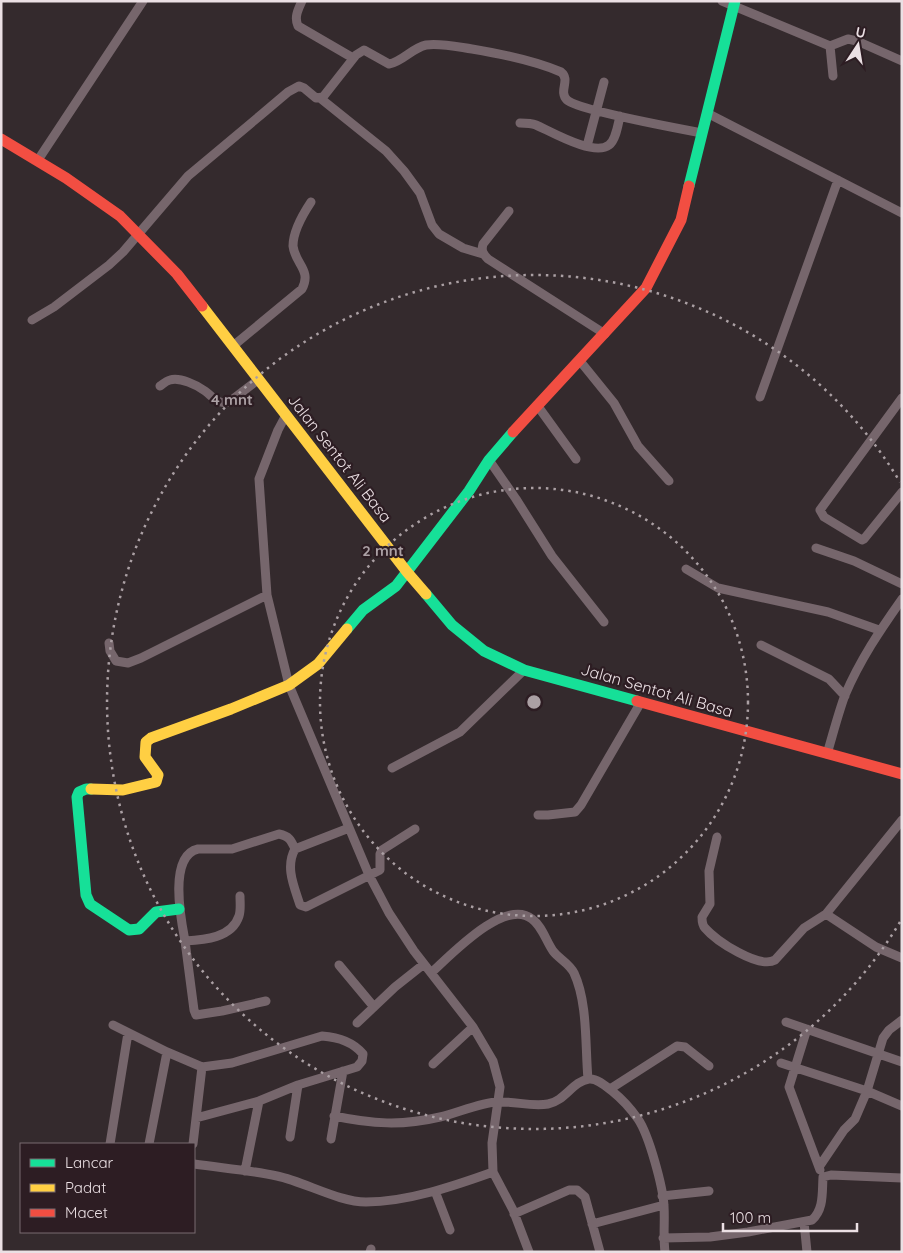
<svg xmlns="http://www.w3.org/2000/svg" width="903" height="1253" font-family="Quicksand,sans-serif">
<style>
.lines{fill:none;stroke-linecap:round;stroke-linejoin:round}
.street{stroke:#76666c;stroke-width:9}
.fast{stroke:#16e098;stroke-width:11}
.slow{stroke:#ffcf43;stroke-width:11}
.jam{stroke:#f24e42;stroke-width:11}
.ring{fill:none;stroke:#aba0a4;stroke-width:2.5;stroke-dasharray:2.5 5}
.labels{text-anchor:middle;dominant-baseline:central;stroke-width:4.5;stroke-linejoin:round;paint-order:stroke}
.street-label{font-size:16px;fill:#ebe0e4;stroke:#2d1d23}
.centre{fill:#aba0a4;stroke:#2d1d23;stroke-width:2.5}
.ring-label{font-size:15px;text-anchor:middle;font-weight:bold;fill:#aba0a4;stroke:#2d1d23;stroke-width:4.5;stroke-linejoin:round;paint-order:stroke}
</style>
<rect width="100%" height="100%" fill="#342a2d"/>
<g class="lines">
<path class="street" d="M 302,1 C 298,10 294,17 298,26 L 353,58
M 722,1 L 830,46 L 833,76
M 830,46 L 848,39 L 857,41 L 902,61
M 320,98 L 386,151 L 404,171 L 420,193 L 432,225 L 439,234 L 463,248 L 483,254
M 707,113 L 902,213
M 520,123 C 525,123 531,123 536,125 C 550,131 594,157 609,145 C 616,140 618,124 620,116
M 587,146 L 604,82
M 38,160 L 143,1
M 509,211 L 483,244 C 481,251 483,254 488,259 L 605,334
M 32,320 L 54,307 L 109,265 L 123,252 L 188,176 L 262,114 L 288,92 L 299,86 L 304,88 L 316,98 L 323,97 L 356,55 L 364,50 L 389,64 C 402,62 412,48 426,45 C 441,43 458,47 472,49 C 502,54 533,60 561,72 C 571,80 558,91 567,100 C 577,110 681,129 702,133
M 233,346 L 302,289 C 312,270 295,264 293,246 C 293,231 303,214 311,202
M 580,361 L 614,403 L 638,446 L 669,481
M 160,386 C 163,384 166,381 170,380 C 180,377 197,385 205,391 C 213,397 218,405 229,402 L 259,379
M 760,397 L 838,180
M 902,398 L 820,510 L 824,517 L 862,540 L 864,539 L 902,492
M 537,405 L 576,459
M 286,415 L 278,430 L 259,479 L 267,595 L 289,685 L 369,875 L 389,913 L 414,951 L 473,1027 L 493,1061 L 500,1087 L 492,1143 L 493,1172 L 513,1210 L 529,1252
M 489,460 L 516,499 L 552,556 L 604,622
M 816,548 L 854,561 L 902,584
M 686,569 L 718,588 L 828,612 L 879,630
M 109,643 L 110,651 L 116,661 L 128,663 L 141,658 L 267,595
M 761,645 L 829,679 L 845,696
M 827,754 C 833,734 838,714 845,695 C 860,660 880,630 902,599
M 392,768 L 460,732 L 524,670
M 538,815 L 548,815 L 575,812 L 581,805 L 641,702
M 717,837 L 709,871 L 710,904 L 702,917 C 702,921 702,925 705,928 C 716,941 759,969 775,960 L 804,928 L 826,914 L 902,820
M 295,849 C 285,867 294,886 300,905 L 306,907 L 380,870 L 380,854 L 382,850 L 415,829
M 240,896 C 240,903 241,910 239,916 C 232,938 204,940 185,941 C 181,920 168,856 198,849 L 232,849 L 279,834 C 289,836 291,840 295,849 L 349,828
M 826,914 L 876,947 L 902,958
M 185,941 L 194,1010 L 196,1015 L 222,1011 L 266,1001
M 339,965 L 374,1007
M 431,973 C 450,956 505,897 532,919 C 542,926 546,941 553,951 C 559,959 569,963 574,973 C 588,1003 585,1046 588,1079
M 786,1022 L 902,1062
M 357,1023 L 395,987 L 424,964
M 113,1025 L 167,1052 L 202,1067 L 232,1063 L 322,1036 C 337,1037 353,1042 363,1054 L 362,1061 L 357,1067 L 298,1085 L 259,1101 L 196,1118
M 807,1029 L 789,1087 L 820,1170
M 781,1063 L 867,1091 L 902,1106
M 433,1064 L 473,1027
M 610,1089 L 677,1046 L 685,1047 L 709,1066
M 334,1116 C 372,1124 402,1126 440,1117 C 457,1113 482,1102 498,1102 C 515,1101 531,1107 548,1104 C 565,1101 573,1081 589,1079 C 597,1078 607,1087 612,1091 C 622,1099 631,1109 638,1119 C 649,1135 663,1187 664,1206 C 665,1222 663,1236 665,1252
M 290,1137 L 298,1085
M 331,1139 L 343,1071
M 110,1144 L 128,1033
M 149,1144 L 167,1052
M 193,1144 L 202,1067
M 194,1164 C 221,1168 250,1170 277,1176 C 305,1182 339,1202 366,1202 C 407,1202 454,1186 493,1172
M 819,1167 L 844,1130 L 855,1119 L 867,1091 L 883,1038 L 889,1030 L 902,1020
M 245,1171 L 259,1101
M 435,1191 L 450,1230
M 662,1196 L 709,1191
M 514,1214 L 569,1190 L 577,1190 L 585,1197 L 600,1252
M 804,1222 L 807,1252
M 592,1224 L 664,1205
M 663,1238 L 710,1237 L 748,1232 L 812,1220 C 824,1209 822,1193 823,1177 L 831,1175 L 902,1178
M 370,1252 L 371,1249"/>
<path class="fast" d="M 689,186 L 735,1
M 426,594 L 452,625 L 484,651 L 524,670 L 637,701
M 347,629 L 363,610 L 396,586 L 469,491 L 489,460 L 513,432
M 91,789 L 86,789 L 79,792 L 77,797 L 86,895 L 90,904 L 129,930 L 139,929 L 156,912 L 179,909"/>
<path class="slow" d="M 202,306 L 407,572 L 426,594
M 91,789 L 123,790 L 156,782 L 158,775 L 145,757 L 146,742 L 151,738 L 231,709 L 289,685 L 318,664 L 347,629"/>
<path class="jam" d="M 1,139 L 66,178 L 120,216 L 177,274 L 202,306
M 513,432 L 646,288 L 681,220 L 689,186
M 637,701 L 902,774"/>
</g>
<g class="ring">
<circle cx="534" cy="702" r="214"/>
<path d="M900 922A427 427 0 1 1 900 482"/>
</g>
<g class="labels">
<g class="street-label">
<text transform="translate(340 458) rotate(52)">Jalan Sentot Ali Basa</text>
<text transform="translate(657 690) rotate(16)">Jalan Sentot Ali Basa</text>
</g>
</g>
<circle cx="534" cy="702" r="8" class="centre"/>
<g class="ring-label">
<text x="232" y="405">4 mnt</text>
<text x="383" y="556">2 mnt</text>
</g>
<rect width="903" height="1253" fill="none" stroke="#ebe0e4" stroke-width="5"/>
<rect x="20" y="1143" width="175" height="90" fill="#2d1d23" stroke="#796b70"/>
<rect x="30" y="1159" width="25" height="8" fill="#16e098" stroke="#796b70"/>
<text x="65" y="1168" font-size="15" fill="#ebe0e4">Lancar</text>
<rect x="30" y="1184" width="25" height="8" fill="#ffcf43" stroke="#796b70"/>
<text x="65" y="1193" font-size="15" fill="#ebe0e4">Padat</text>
<rect x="30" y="1209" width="25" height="8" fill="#f24e42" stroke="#796b70"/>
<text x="65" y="1218" font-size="15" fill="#ebe0e4">Macet</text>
<g transform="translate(858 45) rotate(12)" stroke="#2d1d23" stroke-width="4" paint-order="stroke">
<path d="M0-4L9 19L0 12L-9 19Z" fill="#ebe0e4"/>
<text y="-8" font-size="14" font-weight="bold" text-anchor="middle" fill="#ebe0e4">U</text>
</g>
<path d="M723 1223v8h134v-8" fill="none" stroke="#ebe0e4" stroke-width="2.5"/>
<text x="730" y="1223" font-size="15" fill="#ebe0e4" stroke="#2d1d23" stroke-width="4" paint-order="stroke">100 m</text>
</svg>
